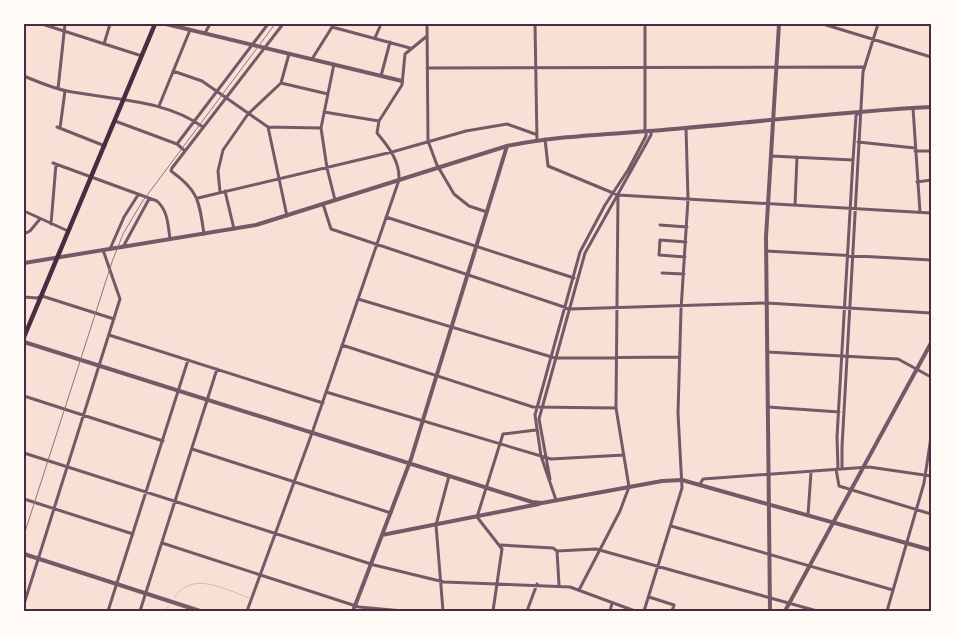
<svg xmlns="http://www.w3.org/2000/svg" width="955" height="635" font-family="'Noto Sans',sans-serif">
<style>
.lines{fill:none;stroke-linecap:round;stroke-linejoin:round}
.stream{stroke:#dcb8b0;stroke-width:1}
.minor{stroke:#755966;stroke-width:3}
.tertiary{stroke:#755966;stroke-width:4}
.primary{stroke:#4a2c40;stroke-width:4.5}
.rail{stroke:#8f747c;stroke-width:1}
.neatline{fill:none;stroke:#4a2c40;stroke-width:2}
</style>
<rect width="100%" height="100%" fill="#f7e1d7"/>
<g class="lines">
<path class="stream" d="M 174,598 C 191,570 225,589 249,598
M 164,611 L 169,606"/>
<path class="minor" d="M 42,24 L 142,56
M 427,24 L 428,141 L 437,165 L 454,194 L 469,206 L 487,212
M 535,24 L 537,141
M 823,24 L 931,57
M 332,27 L 410,48
M 205,33 L 210,24
M 375,38 L 381,24
M 104,44 L 110,24
M 312,59 L 334,24
M 334,64 L 321,128 L 327,168 L 335,200
M 427,68 L 863,67
M 173,71 L 202,81 L 268,127 L 321,128
M 24,76 C 38,82 52,88 67,91 C 112,100 164,99 203,127
M 381,76 L 390,42
M 281,83 L 328,94
M 58,89 L 65,24
M 159,106 L 190,30
M 913,108 L 920,212
M 324,112 L 379,121
M 115,121 L 177,144 L 268,24
M 57,127 L 105,146
M 268,127 L 287,216
M 60,128 L 65,91
M 645,131 L 645,24
M 545,139 L 548,166 L 618,195 L 931,213
M 858,142 L 915,148
M 177,144 L 185,151
M 915,151 L 931,151
M 771,156 L 853,160
M 53,163 L 157,201 C 168,211 168,225 170,239
M 917,182 L 931,180
M 225,191 L 234,229
M 220,192 L 218,171 L 223,150 L 248,114 L 281,83 L 289,54
M 198,198 L 392,152 L 466,131 L 507,124 L 535,134
M 323,204 L 331,229 L 570,309 L 767,303 L 931,313
M 795,205 L 797,157
M 24,211 L 68,231
M 386,217 L 574,278
M 51,224 L 56,164
M 660,225 L 687,227
M 24,234 L 30,231 L 40,219
M 204,234 C 199,201 199,191 171,171 L 172,168 L 283,24
M 123,247 L 149,199
M 110,249 L 124,217 L 138,195
M 766,251 L 931,260
M 685,257 L 659,255 L 660,240 L 686,242
M 662,273 L 684,274
M 24,297 L 37,298 L 42,296 L 114,319
M 358,299 L 555,358 L 680,357
M 109,335 L 323,403
M 342,345 L 533,407 L 616,408
M 767,352 L 898,359 L 931,377
M 326,392 L 551,459 L 624,455
M 24,396 L 163,441
M 768,407 L 839,412
M 192,449 L 391,513
M 24,453 L 374,565 L 444,582 L 570,587 L 635,611
M 836,469 L 839,486 L 931,514
M 838,469 L 837,437 L 853,160 L 856,116 L 860,111
M 842,469 L 842,447 L 863,72 L 878,24
M 550,479 L 539,419 L 585,253 L 651,135 L 651,131
M 700,484 L 703,479 L 869,467 L 931,476
M 24,499 L 133,534
M 556,500 L 541,456 L 535,415 L 580,252 L 605,205 L 628,170 L 646,136 L 646,131
M 808,515 L 811,472
M 671,526 L 893,590
M 162,543 L 359,607 L 403,611
M 501,545 L 553,548 L 557,551 L 559,585
M 557,551 L 596,549 L 817,611
M 579,590 L 620,511 L 629,487 L 616,408 L 618,195
M 649,597 L 674,605 L 672,611
M 24,604 L 120,299 L 103,250
M 108,611 L 188,360
M 140,611 L 217,369
M 247,611 L 312,433 L 399,180 C 400,161 388,146 377,133 L 379,121 L 402,85 L 405,54 L 427,36
M 443,611 L 436,525 L 449,476
M 493,611 L 502,549 L 477,517 L 503,434 L 536,430
M 527,611 L 537,584
M 610,611 L 612,603
M 644,611 L 682,488 L 678,413 L 681,310 L 688,199 L 686,128
M 887,611 L 924,483 L 931,437"/>
<path class="tertiary" d="M 166,24 L 402,81
M 24,263 L 256,225 L 507,146 C 566,134 625,134 685,128 C 767,121 849,111 931,107
M 24,342 L 532,502 L 542,503 L 662,481 L 682,480 L 931,550
M 382,535 L 539,504
M 24,554 L 200,611
M 353,611 L 411,459 L 507,146
M 770,611 L 766,237 L 779,24
M 785,611 L 931,343"/>
<path class="primary" d="M 24,337 L 155,24"/>
<path class="rail" d="M 24,535 L 112,262 L 123,234 L 142,202 L 275,24"/>
</g>
<rect width="955" height="635" fill="none" stroke="#fffaf5" stroke-width="50"/>
<rect x="25" y="25" width="905" height="585" class="neatline"/>
</svg>
